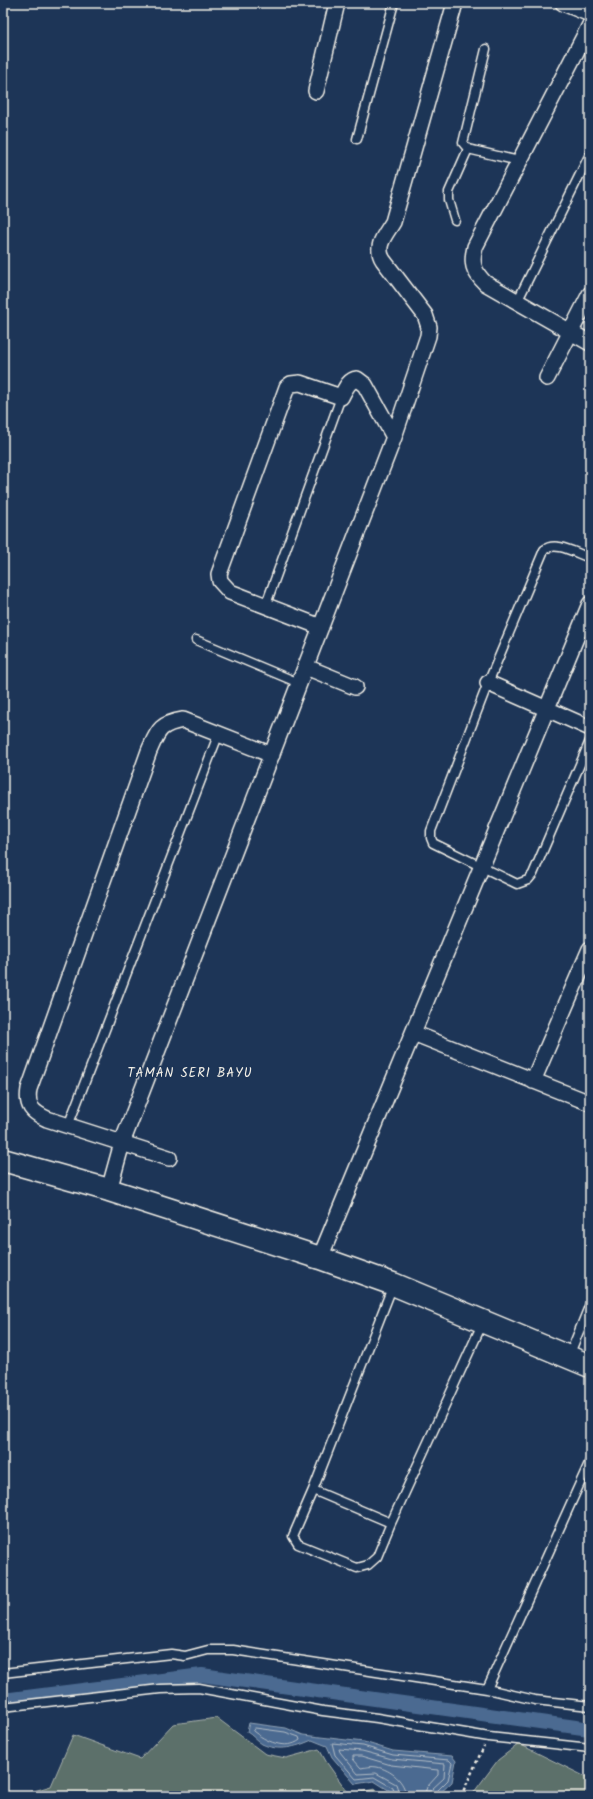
<svg xmlns="http://www.w3.org/2000/svg" width="593" height="1799" font-family="Kalam,sans-serif">
<style>
.green{fill:#5c706b;stroke:#a8b0aa}
.water{fill:#4c6b91;stroke:#8fa1b4}
.lines{fill:none;stroke-linecap:round;stroke-linejoin:round}
.shore{stroke:#b1bbc5;stroke-width:1}
.canal{stroke:#4c6b91;stroke-width:14}
.lane-casing{stroke:#f4f1e8;stroke-width:11}
.street-casing{stroke:#f4f1e8;stroke-width:18}
.secondary-casing{stroke:#f4f1e8;stroke-width:25}
.path{stroke:#f4f1e8;stroke-width:2.5;stroke-dasharray:3 3;stroke-linecap:butt}
.lane{stroke:#1d3557;stroke-width:8}
.street{stroke:#1d3557;stroke-width:15}
.secondary{stroke:#1d3557;stroke-width:22}
.labels{text-anchor:middle;dominant-baseline:central;stroke-width:3;stroke-linejoin:round;paint-order:stroke}
.neighbourhood-label{font-size:13px;letter-spacing:1px;fill:#f4f1e8;stroke:#1d3557}
</style>
<rect width="100%" height="100%" fill="#1d3557"/>
<filter id="ink" filterUnits="userSpaceOnUse"><feTurbulence type="fractalNoise" baseFrequency=".025" numOctaves="2"/><feDisplacementMap in="SourceGraphic" scale="8" xChannelSelector="R" yChannelSelector="G"/><feConvolveMatrix kernelMatrix="1 2 1 2 8 2 1 2 1" color-interpolation-filters="sRGB"/></filter>
<g filter="url(#ink)">
<path class="green" d="M 217,1718 L 265,1754 L 286,1758 L 319,1749 L 327,1763 L 349,1794 L 376,1789 L 382,1796 L 17,1796 L 51,1786 L 73,1735 L 140,1759 L 173,1724 Z
M 519,1744 L 590,1779 L 590,1796 L 471,1796 L 498,1760 Z"/>
<path class="water" d="M 249,1723 L 286,1728 L 303,1735 L 364,1742 L 393,1751 L 452,1756 L 456,1761 L 452,1782 L 437,1796 L 391,1796 L 390,1791 L 374,1781 L 355,1784 L 332,1757 L 327,1746 L 312,1740 C 296,1747 279,1752 262,1744 C 257,1741 252,1735 247,1732 Z"/>
<g class="lines">
<path class="shore" d="M 255,1728 L 285,1732 L 299,1737 L 300,1740 C 286,1751 265,1741 253,1731 Z
M 395,1796 L 393,1788 L 374,1777 L 356,1779 L 335,1755 L 332,1743 L 363,1746 L 393,1755 L 449,1760 L 452,1763 L 448,1780 L 436,1792 L 435,1796
M 400,1796 L 396,1784 L 376,1773 L 358,1774 L 340,1752 L 339,1749 L 362,1751 L 392,1759 L 445,1764 L 444,1778 L 432,1789 L 430,1796
M 406,1796 C 405,1781 391,1770 377,1767 C 372,1766 366,1767 361,1768 L 353,1759 L 353,1756 L 361,1756 L 391,1765 L 438,1770 L 438,1775 L 427,1787 L 424,1796"/>
<path class="canal" d="M 3,1700 L 202,1675 L 590,1729"/>
<g class="lane-casing">
<path id="lane" d="M 486,49 L 463,143 L 468,149 L 519,161
M 357,139 L 394,3
M 455,220 L 449,200 L 449,192 L 468,149
M 517,302 L 590,154
M 590,558 C 577,554 556,540 544,550 L 488,683 L 431,831 L 431,838 L 433,843 L 517,884 L 528,880 L 533,874 L 590,741
M 265,607 L 341,397
M 196,640 L 299,683
M 68,1126 L 219,733
M 393,1285 L 313,1490 L 293,1536 L 298,1544 L 357,1568 L 368,1565 L 377,1557 L 391,1523 L 483,1322
M 569,1356 L 590,1304
M 590,1461 L 487,1689 L 535,1700 L 590,1706
M 313,1490 L 391,1523
M 3,1673 L 171,1654 L 185,1656 L 208,1650 L 233,1650 L 487,1689
M 3,1707 L 160,1689 L 199,1688 L 323,1711 L 377,1718 L 489,1737 L 590,1748"/>
</g>
<g class="street-casing">
<path id="street" d="M 563,3 L 590,14
M 590,25 L 475,247 C 471,263 473,271 485,283 L 590,343
M 316,91 L 337,3
M 547,378 L 590,294
M 321,627 L 230,592 L 220,581 L 219,574 L 287,387 L 291,384 L 300,383 L 341,397 C 345,390 348,380 357,379 L 365,385 L 394,437
M 306,667 L 355,687
M 488,683 L 590,728
M 413,1033 L 590,1103
M 533,1081 L 590,949
M 169,1158 L 47,1119 C 32,1112 26,1106 29,1089 L 149,751 C 158,731 159,724 183,720 L 272,755
M 109,1190 L 122,1143 L 394,437 L 428,336 L 429,327 L 425,315 L 383,260 C 374,246 386,234 393,222 L 455,3
M 320,1258 L 590,604"/>
</g>
<g class="secondary-casing">
<path id="secondary" d="M 3,1160 L 109,1190 L 320,1258 L 393,1284 L 590,1366"/>
</g>
<path class="path" d="M 461,1796 L 484,1746"/>
<use href="#lane" class="lane"/>
<use href="#street" class="street"/>
<use href="#secondary" class="secondary"/>
</g>
</g>
<g class="labels">
<g class="neighbourhood-label">
<text x="190" y="1073">TAMAN SERI BAYU</text>
</g>
</g>
<rect width="593" height="1799" fill="none" stroke="#1d3557" stroke-width="16"/>
<rect x="8" y="8" width="577" height="1783" fill="none" stroke="#f4f1e8" stroke-width="1.5" filter="url(#ink)"/>
</svg>
